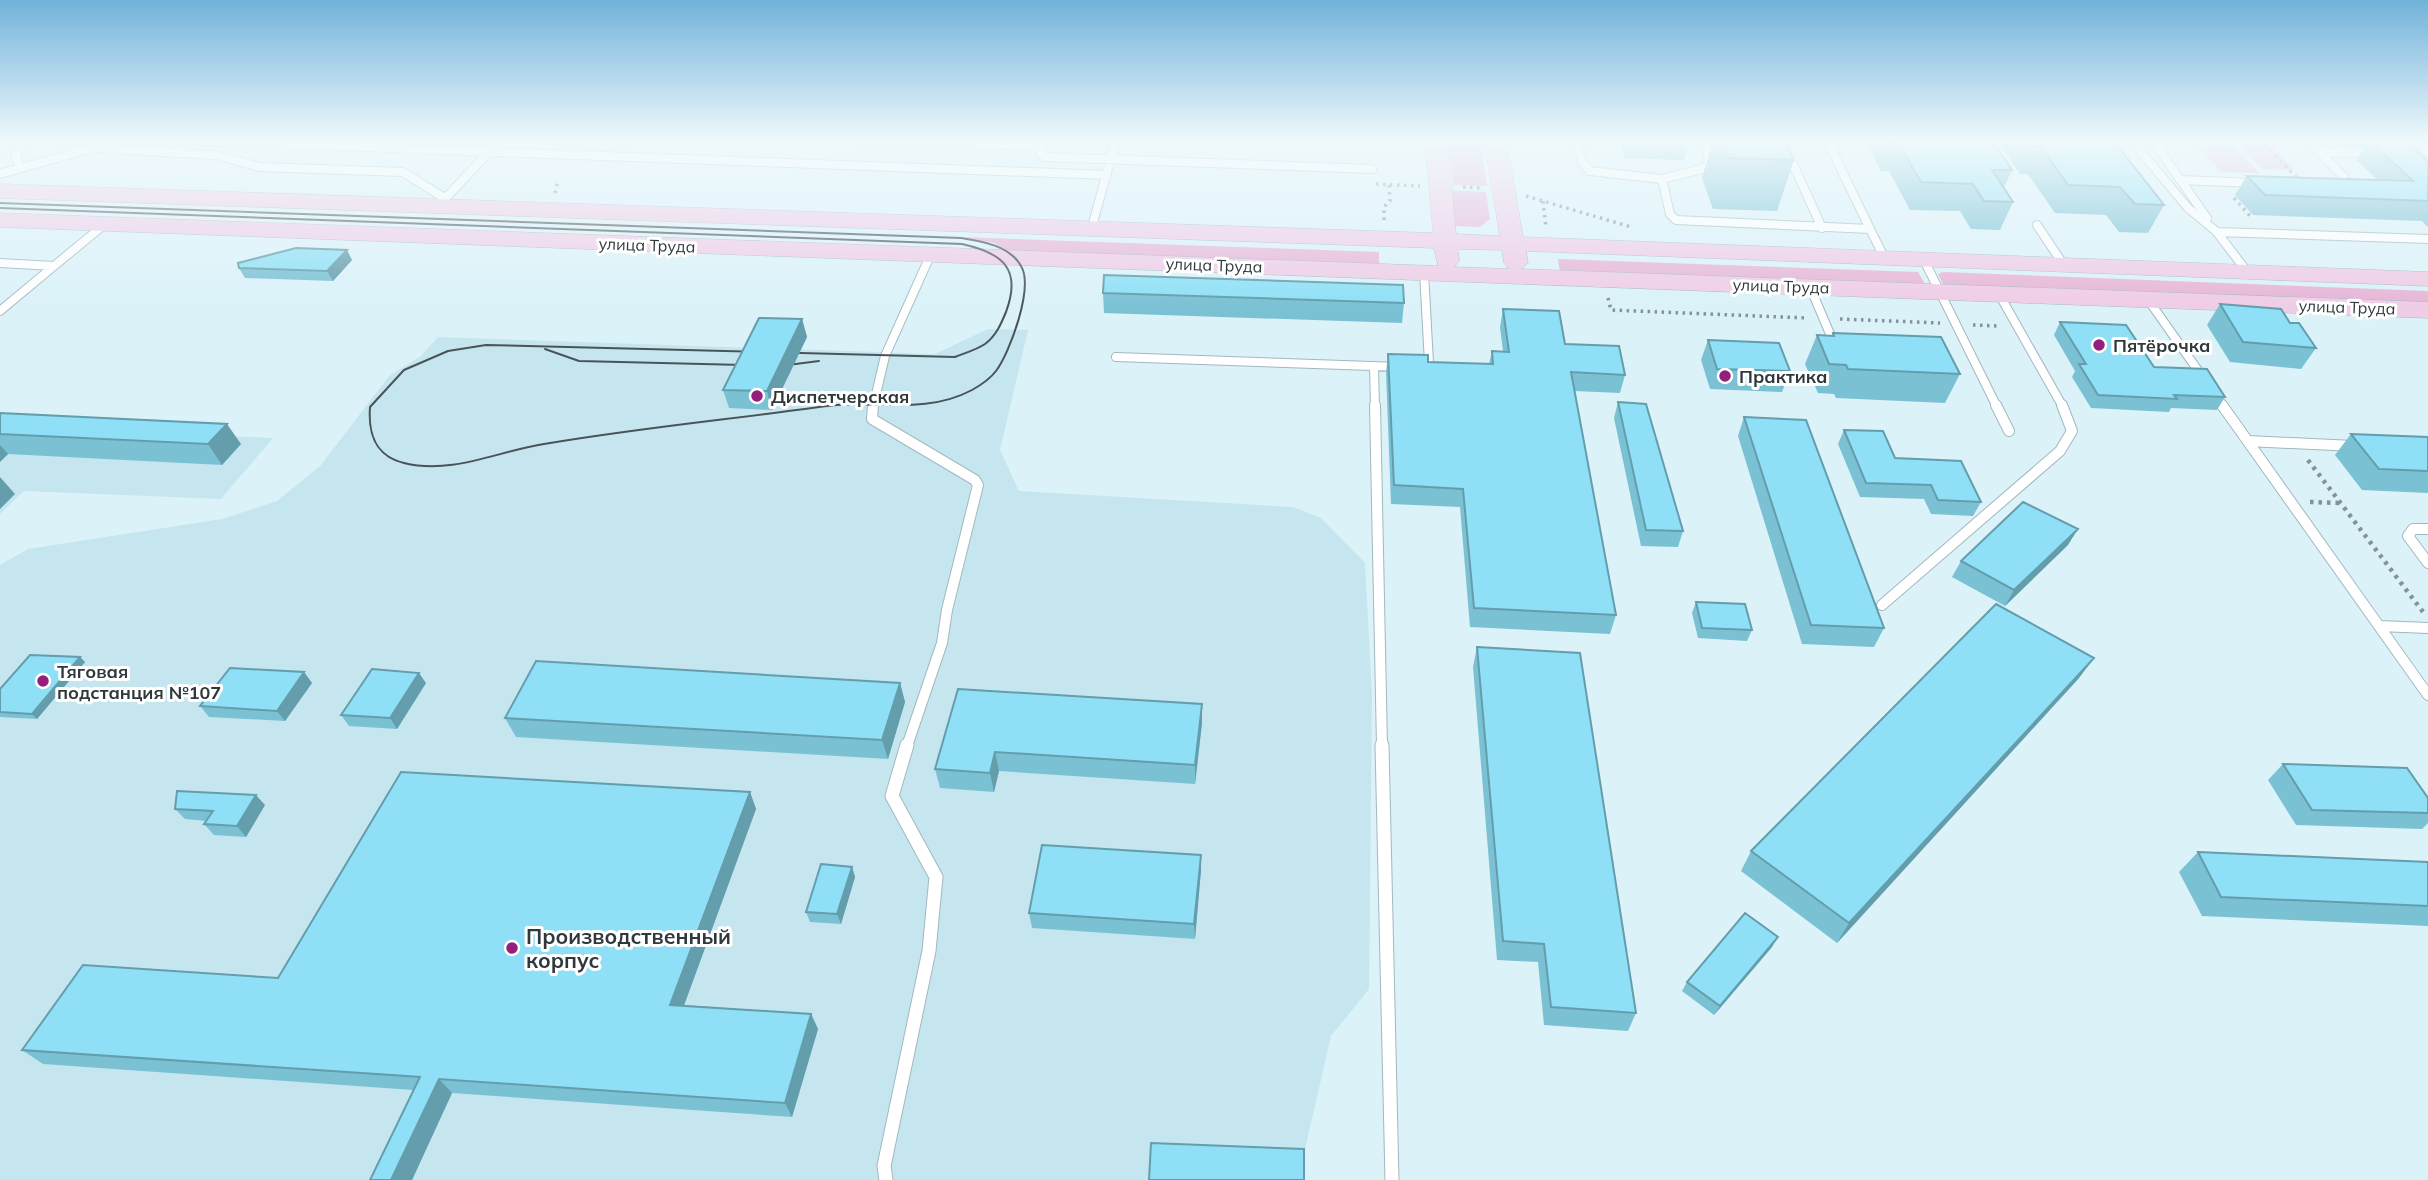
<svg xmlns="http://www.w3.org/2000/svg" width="2428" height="1180" font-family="Mulish,sans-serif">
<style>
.built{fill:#c6e6ef}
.green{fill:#e7b6d7}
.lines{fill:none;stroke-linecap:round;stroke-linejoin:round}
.service-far2-casing{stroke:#a2b8bf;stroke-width:10}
.service-far1-casing{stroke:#a2b8bf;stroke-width:12}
.service-casing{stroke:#a2b8bf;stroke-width:15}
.secondary-casing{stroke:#a2b8bf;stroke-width:1}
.path-far1{stroke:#839398;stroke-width:3.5;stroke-dasharray:2.5 4.5;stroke-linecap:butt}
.path{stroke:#839398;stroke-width:4.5;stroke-dasharray:3.5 5;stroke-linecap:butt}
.service-far2{stroke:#fff;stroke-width:8}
.service-far1{stroke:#fff;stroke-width:10}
.service{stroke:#fff;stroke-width:13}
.secondary{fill:#efcde6;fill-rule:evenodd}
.tram{stroke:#495458;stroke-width:2}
.wall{fill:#7bc1d4}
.shaded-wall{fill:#649dac}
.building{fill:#8fe0f6;stroke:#649dac;stroke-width:2}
.poi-dot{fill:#951f7c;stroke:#fff;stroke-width:2.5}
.labels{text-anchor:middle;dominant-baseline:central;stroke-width:6;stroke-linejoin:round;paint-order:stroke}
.far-street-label{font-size:16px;fill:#2f383b;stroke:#fff}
.poi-label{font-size:18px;font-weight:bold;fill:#2f383b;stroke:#fff;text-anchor:start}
.near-poi-label{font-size:21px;font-weight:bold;fill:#2f383b;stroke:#fff;text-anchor:start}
</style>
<rect width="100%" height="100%" fill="#dbf2f9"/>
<path class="built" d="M 988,329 L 1028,330 L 1000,450 L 1019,491 L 1293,507 L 1321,518 L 1365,563 L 1372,696 L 1369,989 L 1331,1036 L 1302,1162 L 1302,1180 L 0,1180 L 0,565 L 28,549 L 222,519 L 277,501 L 321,465 L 389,376 L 421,356 L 438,337 L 935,354 Z
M 0,426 L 273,438 L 221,499 L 24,491 L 0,514 Z"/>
<path class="green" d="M 1448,140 L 1480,140 L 1487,186 L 1453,185 Z
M 2192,140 L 2229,141 L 2259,173 L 2221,172 Z
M 2235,140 L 2273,140 L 2279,147 L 2275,150 L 2294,170 L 2262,169 Z
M 1442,190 L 1486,192 L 1490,219 L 1480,227 L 1455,226 Z
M 961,237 L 1379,252 L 1379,266 L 1010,253 L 994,243 Z
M 1558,259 L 1918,272 L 1926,286 L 1560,272 Z
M 1943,272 L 2428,291 L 2428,304 L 1950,287 L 1943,284 L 1938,274 Z"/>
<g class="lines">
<g class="service-far2-casing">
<path id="service-far2" d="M 179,140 L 1107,175
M 862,140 L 1042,146
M 1044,140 L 1040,153 L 1044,157 L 1372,169
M 1577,140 L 1582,162 L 1590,171 L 1662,179
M 1704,140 L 1709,161 L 1706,168 L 1662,179 L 1670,214 L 1676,220 L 1870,229 L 1885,259
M 1827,140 L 1870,229
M 2131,140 L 2188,208 L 2217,232 L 2428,239
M 2158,140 L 2160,151 L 2207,218
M 2308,140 L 2344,177 L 2344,183 L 2336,185
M 2416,140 L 2428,151
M 98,148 L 215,155 L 260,167 L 403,172 L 446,199
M 2320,152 L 2373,153
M 1793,164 L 1822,228
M 20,168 L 15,154 L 29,140
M 0,174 L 121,140
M 2180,180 L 2256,183
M 442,202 L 500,140
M 2037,225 L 2065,267
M 1091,230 L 1116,140
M 2216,231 L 2248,273
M 1924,260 L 1997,407
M 0,263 L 54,266 L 105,224
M 1810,287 L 1836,348
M 1999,294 L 2063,407
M 2149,301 L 2204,379
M 0,311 L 54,266
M 1116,357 L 1401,367
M 1374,366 L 1375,407
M 1420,368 L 1429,363 L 1424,272
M 2213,392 L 2224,407
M 873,407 L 885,356 L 930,256"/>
</g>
<g class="service-far1-casing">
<path id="service-far1" d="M 873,405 L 872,419 L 975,480 L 978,485 L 947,610 L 942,643 L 907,746
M 1375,405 L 1382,746
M 1996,405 L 2009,431
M 2222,405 L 2428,695
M 2248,441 L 2354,446
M 2428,529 L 2413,529 L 2408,536 L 2428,563
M 1882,605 L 2060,451 L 2072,431 L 2062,405
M 2379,626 L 2428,628"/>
</g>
<g class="service-casing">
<path id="service" d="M 1382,745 L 1392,1180
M 886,1180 L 884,1166 L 929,951 L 936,877 L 892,796 L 907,745"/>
</g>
<g class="secondary-casing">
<path id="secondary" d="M 1425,140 L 1447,140 L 1456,234 L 1500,236 L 1484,140 L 1506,140 L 1523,237 L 2428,272 L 2428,286 L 1526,251 L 1528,263 L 1521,269 L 2428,302 L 2428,318 L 0,227 L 0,213 L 1438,266 L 1434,248 L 0,198 L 0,184 L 1433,233 ZM 1458,249 L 1502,250 L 1504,263 L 1509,269 L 1454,267 L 1459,261 Z"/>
</g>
<path class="path-far1" d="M 2261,140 L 2299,180
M 1376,184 L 1420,186
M 1463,187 L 1483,188
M 555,193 L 558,180
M 1526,196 L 1631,227
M 2234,198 L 2252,218
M 1543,201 L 1546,228
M 1384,220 L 1384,207 L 1390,201 L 1389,185
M 1608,298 L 1611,310 L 1807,318
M 1840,319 L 1940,323
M 1973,325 L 1999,326"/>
<path class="path" d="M 2308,460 L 2423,612
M 2310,502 L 2340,503"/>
<use href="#service-far2" class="service-far2"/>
<use href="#service-far1" class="service-far1"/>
<use href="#service" class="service"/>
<use href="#secondary" class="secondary"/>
<path class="tram" d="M 0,203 L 961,238 C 982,241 1010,246 1021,266 C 1034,287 1010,352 996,371 C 990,379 981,385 972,390 C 925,415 876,400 827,406 C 733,419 637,428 544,444 C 498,451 452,475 404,463 C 375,456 368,434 370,407 L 404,370 L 448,351 L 486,345 L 955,357 C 965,353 976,350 985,344 C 996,336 1001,324 1006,312 C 1022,269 1003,253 962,244 L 0,208
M 545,349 L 579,361 L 780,366 L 819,361"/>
</g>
<path class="wall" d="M 1620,140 L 1689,140 L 1684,160 L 1624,158 Z
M 1713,140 L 1785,140 L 1794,160 L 1777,211 L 1713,209 L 1702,178 Z
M 1865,140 L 1992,140 L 2012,170 L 2004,187 L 2013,202 L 2000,230 L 1971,229 L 1960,211 L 1910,210 L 1889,171 L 1881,171 Z
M 1997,140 L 2113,140 L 2164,205 L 2148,233 L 2119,232 L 2106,215 L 2055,213 L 2028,174 L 2020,174 Z
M 2336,140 L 2387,140 L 2428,161 L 2428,227 L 2422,221 L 2253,215 L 2235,195 L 2247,176 L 2378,180 L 2356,160 L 2365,147 L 2342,146 Z
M 352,260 L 333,281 L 245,278 L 239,268 Z
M 1103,293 L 1404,303 L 1402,323 L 1104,313 Z
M 2220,304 L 2290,323 L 2316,348 L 2301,369 L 2230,362 L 2207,325 Z
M 1503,309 L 1565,344 L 1625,375 L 1620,393 L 1574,391 L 1616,615 L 1610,634 L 1470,627 L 1460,507 L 1391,504 L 1386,372 L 1388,354 L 1428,362 L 1489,364 L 1492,351 L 1503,351 L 1500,327 Z
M 802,319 L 807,337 L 772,410 L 729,408 L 723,390 Z
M 2060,322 L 2154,367 L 2225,397 L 2217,410 L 2171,408 L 2169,412 L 2091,408 L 2072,377 L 2075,371 L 2054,335 Z
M 1833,333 L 1960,374 L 1945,403 L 1836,398 L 1834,394 L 1818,393 L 1805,364 L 1817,335 L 1832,336 Z
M 1708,340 L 1790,371 L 1782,392 L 1710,389 L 1701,360 Z
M 1618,402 L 1683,531 L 1678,547 L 1641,546 L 1614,418 Z
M 0,413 L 241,444 L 222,465 L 8,454 L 0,462 Z
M 1744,417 L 1884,628 L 1874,647 L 1802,644 L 1738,436 Z
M 1844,430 L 1895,458 L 1981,502 L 1973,516 L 1931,514 L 1924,499 L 1860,497 L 1838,444 Z
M 2351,434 L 2428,437 L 2428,493 L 2362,490 L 2335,455 Z
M 2068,545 L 2005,606 L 1952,577 L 1961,561 Z
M 1696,602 L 1752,630 L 1747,641 L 1698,638 L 1692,613 Z
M 1477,647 L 1636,1013 L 1628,1031 L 1544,1025 L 1538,962 L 1497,960 L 1473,667 Z
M 80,657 L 85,662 L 37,719 L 0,717 L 0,689 Z
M 304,672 L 312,683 L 285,721 L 209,717 L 200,706 Z
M 2079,678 L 1837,943 L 1741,871 L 1751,851 Z
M 426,683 L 397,729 L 349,726 L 341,715 Z
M 900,683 L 905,702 L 888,759 L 516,737 L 505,718 Z
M 958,689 L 1202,723 L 1195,784 L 999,771 L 994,792 L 940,788 L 935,769 Z
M 2283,764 L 2428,798 L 2428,823 L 2422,829 L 2296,825 L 2268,780 Z
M 750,792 L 756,809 L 684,1005 L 811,1014 L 818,1029 L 792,1117 L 452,1093 L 412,1180 L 370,1180 L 413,1090 L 43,1064 L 22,1050 L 278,978 Z
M 265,805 L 246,837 L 214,835 L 204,824 L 207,821 L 185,819 L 175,809 Z
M 2198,852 L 2428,862 L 2428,926 L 2202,916 L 2179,872 Z
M 852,867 L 855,877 L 841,924 L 810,922 L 806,912 Z
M 1201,870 L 1195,939 L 1032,928 L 1029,913 Z
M 1772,947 L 1714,1015 L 1682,991 L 1687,982 Z"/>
<path class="shaded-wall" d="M 347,250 L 352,260 L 333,281 L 327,271 Z
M 802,319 L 807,337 L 772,410 L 767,391 Z
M 227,424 L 241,444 L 222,465 L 208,444 Z
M 0,445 L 8,454 L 0,462 Z
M 0,477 L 15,494 L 0,509 Z
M 2078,529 L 2068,545 L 2005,606 L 2014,590 Z
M 80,657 L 85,662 L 37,719 L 32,714 Z
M 2094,658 L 2079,678 L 1837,943 L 1849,923 Z
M 304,672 L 312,683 L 285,721 L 277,711 Z
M 419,673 L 426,683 L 397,729 L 390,718 Z
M 900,683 L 905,702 L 888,759 L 882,740 Z
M 1202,704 L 1202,723 L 1195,784 L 1195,765 Z
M 995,752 L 999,771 L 994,792 L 990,773 Z
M 750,792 L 756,809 L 679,1019 L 670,1005 Z
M 256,795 L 265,805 L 246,837 L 237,826 Z
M 1201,855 L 1201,870 L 1195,939 L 1194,924 Z
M 852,867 L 855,877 L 841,924 L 837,914 Z
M 1778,937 L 1772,947 L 1714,1015 L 1720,1006 Z
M 811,1014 L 818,1029 L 792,1117 L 785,1103 Z
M 439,1079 L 452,1093 L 412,1180 L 391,1180 Z"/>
<path class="building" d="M 1722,140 L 1785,140 L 1794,160 L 1729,158 Z
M 1890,140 L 1992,140 L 2012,170 L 1992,170 L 2013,202 L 1984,201 L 1973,184 L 1921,182 L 1899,144 L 1892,144 Z
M 2029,140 L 2113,140 L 2164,205 L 2135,204 L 2120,187 L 2068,185 L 2041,147 L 2033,147 Z
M 2369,140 L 2407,142 L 2428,161 L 2428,201 L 2265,195 L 2247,176 L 2413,181 Z
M 296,248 L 347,250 L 327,271 L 239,268 L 238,263 Z
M 1104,275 L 1403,285 L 1404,303 L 1103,293 Z
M 2220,304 L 2281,309 L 2290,323 L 2299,323 L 2316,348 L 2243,342 Z
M 1503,309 L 1559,311 L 1565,344 L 1619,346 L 1625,375 L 1571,372 L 1616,615 L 1474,608 L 1463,489 L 1394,485 L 1388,354 L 1428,355 L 1428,362 L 1493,364 L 1492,351 L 1509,352 Z
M 759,318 L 802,319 L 767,391 L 723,390 Z
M 2060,322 L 2126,325 L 2154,367 L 2207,369 L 2225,397 L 2174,395 L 2177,399 L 2098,395 L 2079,364 L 2086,364 Z
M 1833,333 L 1941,337 L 1960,374 L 1848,369 L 1846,365 L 1829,364 L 1817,335 L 1834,336 Z
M 1708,340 L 1779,343 L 1790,371 L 1717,369 Z
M 1618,402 L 1646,404 L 1683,531 L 1646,530 Z
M 0,413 L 227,424 L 208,444 L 0,434 Z
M 1744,417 L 1806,420 L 1884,628 L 1811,625 Z
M 1844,430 L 1883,431 L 1895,458 L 1961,461 L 1981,502 L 1938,500 L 1931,485 L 1866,483 Z
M 2351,434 L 2428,437 L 2428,471 L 2379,469 Z
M 2023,502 L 2078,529 L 2014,590 L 1961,561 Z
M 1696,602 L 1745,604 L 1752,630 L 1702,628 Z
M 1996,604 L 2094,658 L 1849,923 L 1751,851 Z
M 1477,647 L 1580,653 L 1636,1013 L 1551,1007 L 1544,944 L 1503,941 Z
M 30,655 L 80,657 L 32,714 L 0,712 L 0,689 Z
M 536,661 L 900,683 L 882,740 L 505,718 Z
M 230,668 L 304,672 L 277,711 L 200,706 Z
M 372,669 L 419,673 L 390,718 L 341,715 Z
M 958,689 L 1202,704 L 1195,765 L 995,752 L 990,773 L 935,769 Z
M 2283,764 L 2407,768 L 2428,798 L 2428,813 L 2312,810 Z
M 401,772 L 750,792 L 670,1005 L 811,1014 L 785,1103 L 439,1079 L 391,1180 L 370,1180 L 420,1077 L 22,1050 L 83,965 L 278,978 Z
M 177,791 L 256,795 L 237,826 L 204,824 L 213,811 L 175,809 Z
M 1042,845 L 1201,855 L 1194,924 L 1029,913 Z
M 2198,852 L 2428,862 L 2428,906 L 2221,897 Z
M 821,864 L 852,867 L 837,914 L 806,912 Z
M 1745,913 L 1778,937 L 1720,1006 L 1687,982 Z
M 1151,1143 L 1304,1149 L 1304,1180 L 1149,1180 Z"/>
<linearGradient id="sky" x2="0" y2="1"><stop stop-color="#71b2da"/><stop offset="0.46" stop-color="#eff9fc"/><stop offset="1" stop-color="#eff9fc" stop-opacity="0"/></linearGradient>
<rect width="2428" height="306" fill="url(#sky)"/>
<g class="poi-dot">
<circle cx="2099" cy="345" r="7"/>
<circle cx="1725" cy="376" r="7"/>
<circle cx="757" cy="396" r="7"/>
<circle cx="43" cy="681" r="7"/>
<circle cx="512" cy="948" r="7"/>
</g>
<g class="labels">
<g class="far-street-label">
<text transform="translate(647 245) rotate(2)">улица Труда</text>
<text transform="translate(1214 265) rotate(2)">улица Труда</text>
<text transform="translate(1781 286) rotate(2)">улица Труда</text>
<text transform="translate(2347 307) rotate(2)">улица Труда</text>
</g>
<g class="poi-label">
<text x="2113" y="345">Пятёрочка</text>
<text x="1739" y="376">Практика</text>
<text x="771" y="396">Диспетчерская</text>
<text x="57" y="671">Тяговая<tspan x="57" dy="21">подстанция №107</tspan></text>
</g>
<g class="near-poi-label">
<text x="526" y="936">Производственный<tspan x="526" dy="24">корпус</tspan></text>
</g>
</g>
</svg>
